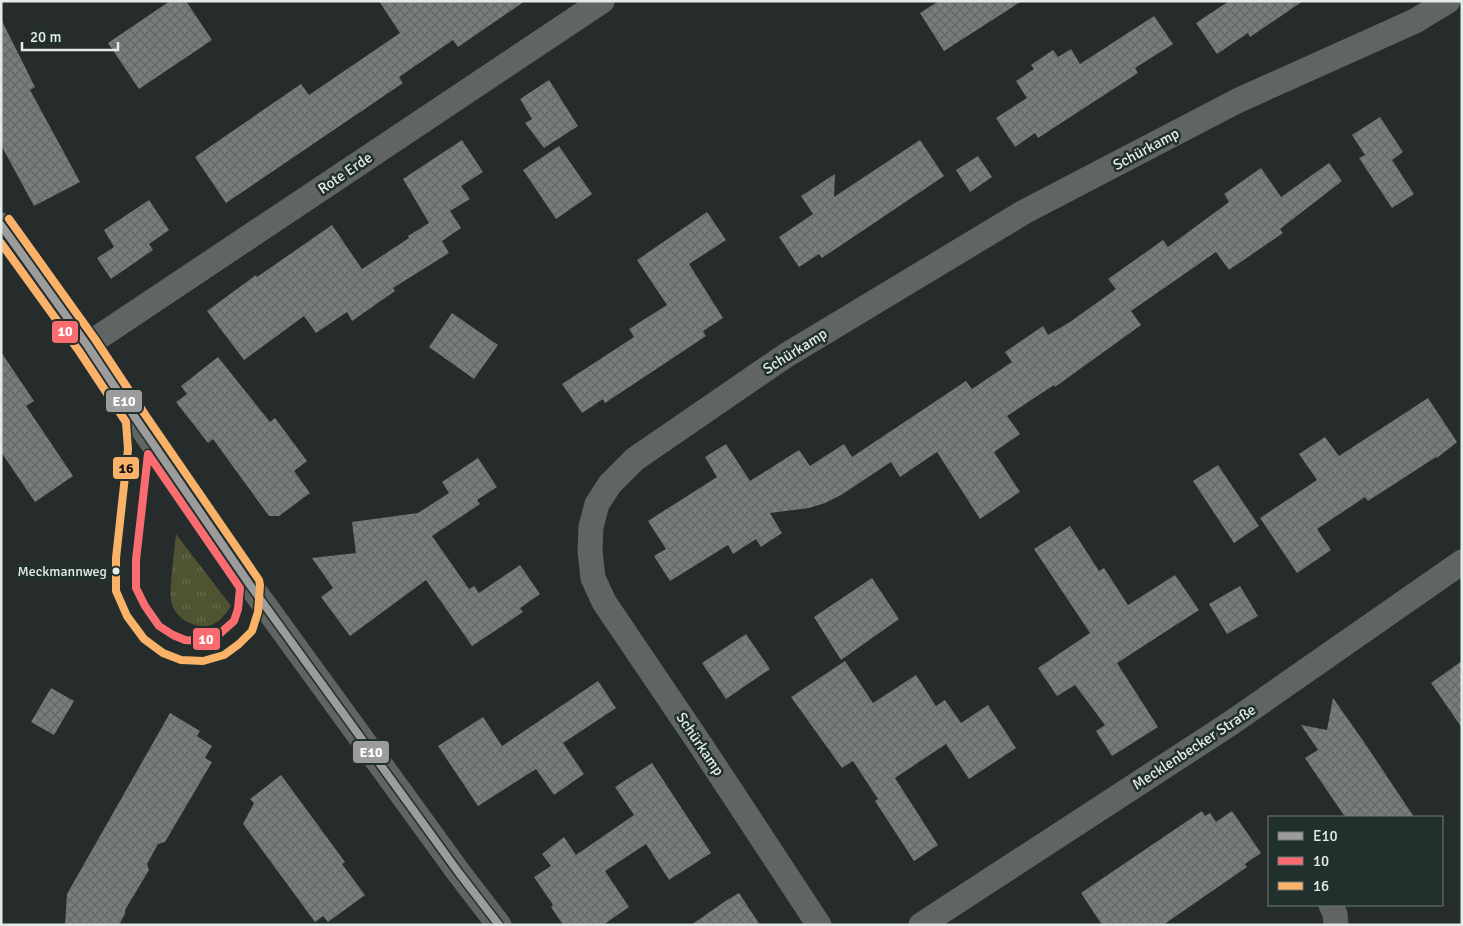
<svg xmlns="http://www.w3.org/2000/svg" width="1463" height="926" font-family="Signika,sans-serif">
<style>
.grass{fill:url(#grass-tufts)}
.building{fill:url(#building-cross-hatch)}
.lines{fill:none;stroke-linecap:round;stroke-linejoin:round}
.street{stroke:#606564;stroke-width:25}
.bus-1-casing{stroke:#22302d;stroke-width:11}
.bus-2-casing{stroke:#22302d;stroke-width:11}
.bus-3-casing{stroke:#22302d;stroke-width:11}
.bus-1{stroke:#9c9c9c;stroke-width:8}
.bus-2{stroke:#fb6c71;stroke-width:8}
.bus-3{stroke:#f9b267;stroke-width:8}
.bus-dot{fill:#e3ecea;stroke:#22302d;stroke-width:2}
.labels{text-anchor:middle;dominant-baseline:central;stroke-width:5;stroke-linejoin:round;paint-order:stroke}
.bus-label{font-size:14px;fill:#e3ecea;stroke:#22302d;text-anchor:end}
.street-label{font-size:15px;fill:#e3ecea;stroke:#22302d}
.line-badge{stroke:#22302d;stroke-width:2}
.badge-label{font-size:14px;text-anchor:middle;font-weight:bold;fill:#fff}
.pale-badge-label{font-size:14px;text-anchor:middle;font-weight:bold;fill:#111}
</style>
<defs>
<pattern id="grass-tufts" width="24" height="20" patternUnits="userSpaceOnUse" patternTransform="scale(1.25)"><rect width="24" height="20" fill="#505332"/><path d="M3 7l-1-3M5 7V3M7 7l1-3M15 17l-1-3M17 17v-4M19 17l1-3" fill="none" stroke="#696c50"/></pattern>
<pattern id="building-cross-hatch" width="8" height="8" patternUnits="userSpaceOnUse" patternTransform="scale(1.25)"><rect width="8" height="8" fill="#787c7a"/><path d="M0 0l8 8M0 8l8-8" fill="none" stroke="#636765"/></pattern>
</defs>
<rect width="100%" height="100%" fill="#262c2b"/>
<path class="grass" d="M 176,534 L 231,606 C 224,617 215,628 201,626 C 189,625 175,616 172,604 C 168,590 175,550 176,534 Z"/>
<path class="building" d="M 170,1 L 186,1 L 212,40 L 139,89 L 108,43 Z
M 379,1 L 525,1 L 458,47 L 453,40 L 399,77 L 403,83 L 226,203 L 195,157 L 301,84 L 309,95 L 400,33 Z
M 939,1 L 1022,1 L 944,51 L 920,13 Z
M 1229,1 L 1303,1 L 1250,37 L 1248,33 L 1217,54 L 1196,23 Z
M 1154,16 L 1173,44 L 1135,68 L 1138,73 L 1038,138 L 1035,133 L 1015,147 L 996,118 L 1027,98 L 1016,81 L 1034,69 L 1031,65 L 1053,50 L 1058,57 L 1071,49 L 1080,64 Z
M 1,19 L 35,87 L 30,90 L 80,182 L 34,206 L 1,145 Z
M 549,80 L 578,126 L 544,148 L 525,123 L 532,119 L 520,99 Z
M 1380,117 L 1403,152 L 1392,160 L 1414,194 L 1392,208 L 1359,158 L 1365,155 L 1352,135 Z
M 462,140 L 483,172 L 461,186 L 470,199 L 450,211 L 461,228 L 442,241 L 449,253 L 393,288 L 395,291 L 352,321 L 347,312 L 316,333 L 304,316 L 244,360 L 207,311 L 256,275 L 257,277 L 332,225 L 362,269 L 409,238 L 408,236 L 429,223 L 403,179 Z
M 920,140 L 944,176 L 822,258 L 819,254 L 799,267 L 779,237 L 813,214 L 801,196 L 835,174 L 834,197 Z
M 559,146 L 592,194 L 556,219 L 523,170 Z
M 978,156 L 992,177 L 970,192 L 956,170 Z
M 1329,163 L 1342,181 L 1280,229 L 1283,233 L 1229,270 L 1216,252 L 1131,311 L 1141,325 L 1055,387 L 1054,385 L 1007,416 L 1020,434 L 994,452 L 1020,492 L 980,519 L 937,452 L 900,477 L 891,462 L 841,495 L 825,503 L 809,508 L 770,513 L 782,533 L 761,547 L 756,539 L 733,554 L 728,545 L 670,581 L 654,556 L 666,549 L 648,521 L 717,477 L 705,457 L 726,444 L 750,481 L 799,450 L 810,466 L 844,444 L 852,457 L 966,381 L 972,389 L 1012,362 L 1005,352 L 1043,326 L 1048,335 L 1070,322 L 1116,289 L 1108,279 L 1163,240 L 1168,247 L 1229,202 L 1224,194 L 1261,168 L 1281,197 Z
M 149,200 L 169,230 L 149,244 L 153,250 L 111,279 L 97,258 L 114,247 L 104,230 Z
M 707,212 L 726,240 L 689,264 L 723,318 L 703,331 L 706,336 L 605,403 L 603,399 L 582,413 L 562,384 L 634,337 L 629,329 L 667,305 L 637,260 Z
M 452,313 L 498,345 L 474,379 L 429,347 Z
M 1,352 L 34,401 L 26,406 L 73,476 L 35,502 L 1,452 Z
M 218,357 L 270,422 L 275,418 L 307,461 L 294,471 L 310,493 L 279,516 L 269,516 L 213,439 L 208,443 L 176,402 L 187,394 L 181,386 Z
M 1428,398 L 1457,442 L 1437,458 L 1436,457 L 1368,501 L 1365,497 L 1317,529 L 1331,550 L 1297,573 L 1260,518 L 1317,480 L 1299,454 L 1325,437 L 1339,456 Z
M 478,458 L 497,487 L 477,500 L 480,504 L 432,536 L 469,589 L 474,586 L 479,593 L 520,565 L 540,594 L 520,608 L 523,612 L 472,646 L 426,580 L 350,636 L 321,597 L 333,588 L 312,558 L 356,553 L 352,522 L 418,513 L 449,493 L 442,482 Z
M 1218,465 L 1259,526 L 1234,543 L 1193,481 Z
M 1070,526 L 1099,571 L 1104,568 L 1128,605 L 1175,575 L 1199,610 L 1117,663 L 1158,727 L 1112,756 L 1096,731 L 1105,725 L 1075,685 L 1057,696 L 1038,668 L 1090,633 L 1034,549 Z
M 872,578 L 899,619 L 841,660 L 814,617 Z
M 1240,586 L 1258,616 L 1227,634 L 1209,604 Z
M 746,634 L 770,669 L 726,699 L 702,663 Z
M 845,661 L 873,703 L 916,675 L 936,706 L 945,700 L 961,723 L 988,705 L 1016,748 L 969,779 L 946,744 L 895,778 L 938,845 L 914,861 L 875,801 L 878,799 L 853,761 L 842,768 L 791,697 Z
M 1462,661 L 1462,728 L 1431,683 Z
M 598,681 L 616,708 L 563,743 L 584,774 L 554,795 L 536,769 L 478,806 L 438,746 L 483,717 L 502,746 Z
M 51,688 L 74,701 L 54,735 L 31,722 Z
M 1333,698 L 1364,742 L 1414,817 L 1345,817 L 1305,758 L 1318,750 L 1301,725 L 1327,730 Z
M 170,713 L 200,731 L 197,736 L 212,746 L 205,758 L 212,762 L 165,842 L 158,844 L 147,864 L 149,870 L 125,910 L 125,914 L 119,925 L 65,925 L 67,894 Z
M 652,763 L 711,853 L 669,880 L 646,844 L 605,871 L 629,907 L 603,925 L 563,925 L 551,907 L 553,905 L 534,877 L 551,866 L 542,854 L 564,837 L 576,855 L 634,815 L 615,787 Z
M 281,775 L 345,862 L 342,864 L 365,895 L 328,922 L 323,916 L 315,922 L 243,824 L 254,803 L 250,799 Z
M 1202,811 L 1205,816 L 1210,813 L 1216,822 L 1232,811 L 1261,853 L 1245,864 L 1247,867 L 1163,925 L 1102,925 L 1081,893 Z
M 739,893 L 760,925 L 691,925 L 727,900 Z"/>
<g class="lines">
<path class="street" d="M 1,225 L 87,345 L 136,419 L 250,585 L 459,873 L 499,925
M 87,345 L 602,1
M 1331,905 L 1335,914 L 1336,925
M 819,925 L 700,744 L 604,602 L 593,578 L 590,551 L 591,527 L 597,504 L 610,484 L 635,459 L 785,356 L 1024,212 L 1237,101 L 1415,21 L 1448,1
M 921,925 L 1231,723 L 1462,562"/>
<g class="bus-1-casing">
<path id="bus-1" d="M 1,225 L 87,345 L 136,419 L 250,585 L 459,873 L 499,925"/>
</g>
<g class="bus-2-casing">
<path id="bus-2" d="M 9,219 L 95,339 L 144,413
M 1,243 L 79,351 L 126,422
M 148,454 L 240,588 L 238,609 L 234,621 L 216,637 L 200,641 L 185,640 L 173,635 L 159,626 L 145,606 L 136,588 L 136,560 Z"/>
</g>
<g class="bus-3-casing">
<path id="bus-3" d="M 1,243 L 79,351 L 126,422 L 128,449 L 116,558 L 116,591 L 127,616 L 144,639 L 163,653 L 181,660 L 203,661 L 224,655 L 239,644 L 252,631 L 258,612 L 260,585 L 259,580 L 144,413 L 95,339 L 9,219"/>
</g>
<use href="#bus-1" class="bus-1"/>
<use href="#bus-2" class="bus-2"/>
<use href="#bus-3" class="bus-3"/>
</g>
<circle class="bus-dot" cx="116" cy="571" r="4.5"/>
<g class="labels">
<g class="bus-label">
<text x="107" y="571">Meckmannweg</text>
</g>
<g class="street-label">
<text transform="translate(1146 149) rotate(-28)">Schürkamp</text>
<text transform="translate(345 173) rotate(-34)">Rote Erde</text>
<text transform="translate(795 351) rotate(-32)">Schürkamp</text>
<text transform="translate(700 744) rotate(56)">Schürkamp</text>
<text transform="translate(1194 747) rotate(-33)">Mecklenbecker Straße</text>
</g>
</g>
<g class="line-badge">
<rect x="51" y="320" width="28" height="24" rx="5" fill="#fb6c71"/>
<rect x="105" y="389" width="38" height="24" rx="5" fill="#9c9c9c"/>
<rect x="112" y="456" width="28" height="24" rx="5" fill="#f9b267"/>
<rect x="192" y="627" width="29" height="24" rx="5" fill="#fb6c71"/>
<rect x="352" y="740" width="38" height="24" rx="5" fill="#9c9c9c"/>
</g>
<g class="badge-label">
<text x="65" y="336">10</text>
<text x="124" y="406">E10</text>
<text x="206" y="644">10</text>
<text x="371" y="757">E10</text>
</g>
<g class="pale-badge-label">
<text x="126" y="473">16</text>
</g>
<rect width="1463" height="926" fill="none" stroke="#e3ecea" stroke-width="5"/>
<rect x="1268" y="816" width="175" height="90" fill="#22302d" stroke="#6f7b79"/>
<rect x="1278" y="832" width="25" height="8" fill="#9c9c9c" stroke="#6f7b79"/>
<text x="1313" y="841" font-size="15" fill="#e3ecea">E10</text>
<rect x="1278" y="857" width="25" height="8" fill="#fb6c71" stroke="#6f7b79"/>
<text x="1313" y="866" font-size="15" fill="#e3ecea">10</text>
<rect x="1278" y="882" width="25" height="8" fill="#f9b267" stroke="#6f7b79"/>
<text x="1313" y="891" font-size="15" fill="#e3ecea">16</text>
<path d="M22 42v8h96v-8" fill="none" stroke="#e3ecea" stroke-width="2.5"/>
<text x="30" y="42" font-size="15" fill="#e3ecea" stroke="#22302d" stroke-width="4" paint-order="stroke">20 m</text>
</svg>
